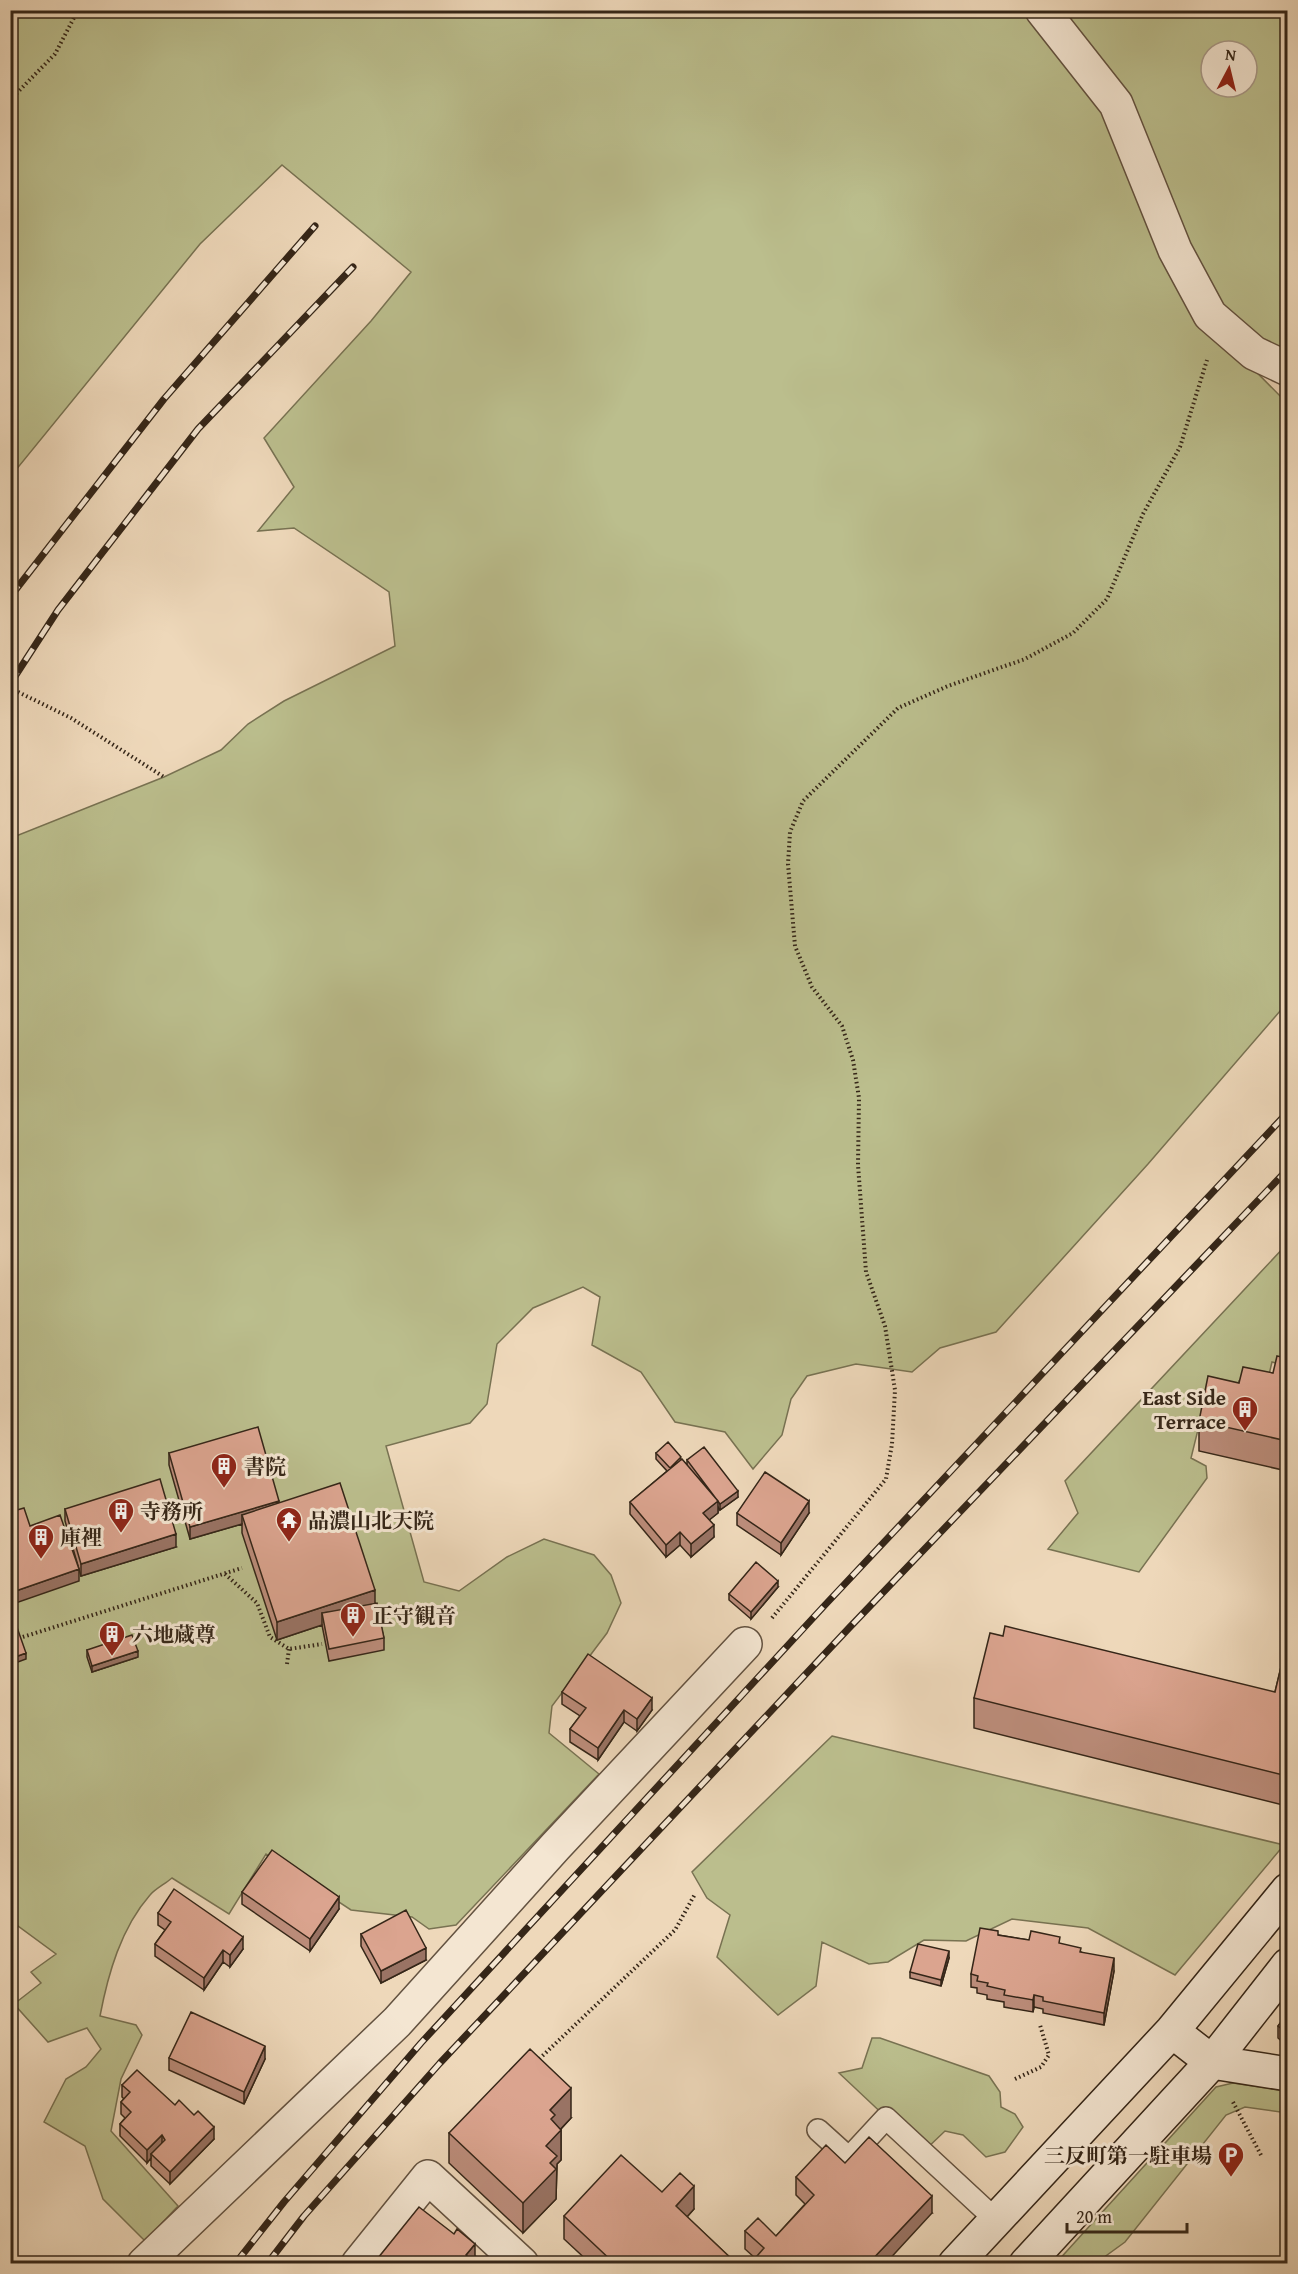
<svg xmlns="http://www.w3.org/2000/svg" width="1298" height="2274" font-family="'Gentium Book Plus','Noto Serif JP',serif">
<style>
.green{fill:#bbbe8d;stroke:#787252;stroke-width:1.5;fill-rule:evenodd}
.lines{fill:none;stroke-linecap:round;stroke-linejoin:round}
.lane-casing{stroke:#635240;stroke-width:24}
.street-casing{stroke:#635240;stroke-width:36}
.secondary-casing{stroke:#352618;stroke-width:36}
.path{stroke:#352618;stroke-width:4;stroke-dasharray:1.5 3;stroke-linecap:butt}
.lane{stroke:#f4e6d2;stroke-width:21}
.street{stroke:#f4e6d2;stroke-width:33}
.secondary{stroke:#f4e6d2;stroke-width:33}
.rail-casing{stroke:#352618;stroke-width:7}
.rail{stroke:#f4e6d2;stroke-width:4.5;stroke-dasharray:14;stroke-linecap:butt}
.wall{fill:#bc8d7b;stroke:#352618;stroke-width:1.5}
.shaded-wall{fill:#997364;stroke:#352618;stroke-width:1.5}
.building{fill:#dba48f;stroke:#352618;stroke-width:1.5}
.labels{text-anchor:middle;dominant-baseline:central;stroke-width:6;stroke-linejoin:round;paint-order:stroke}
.poi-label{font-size:21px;font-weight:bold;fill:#352618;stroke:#f4e6d2;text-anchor:start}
</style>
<rect width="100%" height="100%" fill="#eed8ba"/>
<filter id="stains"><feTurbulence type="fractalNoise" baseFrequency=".00333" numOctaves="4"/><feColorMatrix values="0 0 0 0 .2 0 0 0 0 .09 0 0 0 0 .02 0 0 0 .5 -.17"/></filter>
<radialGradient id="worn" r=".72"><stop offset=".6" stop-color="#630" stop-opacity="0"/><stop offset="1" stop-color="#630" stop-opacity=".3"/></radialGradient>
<path class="green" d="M 11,11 L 1033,11 L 1097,96 L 1205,320 L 1287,403 L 1287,1003 L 1148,1164 L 996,1332 L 940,1348 L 912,1372 L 856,1364 L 807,1376 L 791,1399 L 782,1435 L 753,1469 L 725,1432 L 675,1422 L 641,1372 L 592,1345 L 600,1297 L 583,1287 L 533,1308 L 497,1344 L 487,1404 L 470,1423 L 386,1446 L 424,1582 L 459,1591 L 507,1557 L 544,1539 L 594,1555 L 611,1575 L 621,1603 L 607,1633 L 552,1706 L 549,1733 L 599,1774 L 456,1925 L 429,1929 L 412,1917 L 351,1910 L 266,1854 L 229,1914 L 172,1878 C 165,1884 155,1889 150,1895 C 121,1928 108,1974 100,2016 L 136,2025 L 142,2035 L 121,2079 L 111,2131 L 178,2206 L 145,2241 L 103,2199 L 85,2146 L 44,2122 L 66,2079 L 86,2067 L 101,2049 L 87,2028 L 48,2042 L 14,2004 L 41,1983 L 31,1972 L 56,1954 L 10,1920 L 11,838 L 164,777 L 221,750 L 248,724 L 284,701 L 395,646 L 389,592 L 294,528 L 258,531 L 294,487 L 264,438 L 371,321 L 411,272 L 282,165 L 200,244 L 11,476 Z
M 1054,11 L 1287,11 L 1287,361 L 1231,324 ZM 1211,51 L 1247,51 L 1247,87 L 1211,87 Z
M 1287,1244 L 1287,1366 L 1272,1362 L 1266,1387 L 1239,1381 L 1232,1406 L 1205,1401 L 1191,1458 L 1206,1466 L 1207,1478 L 1139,1572 L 1048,1549 L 1078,1513 L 1065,1481 Z
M 832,1736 L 1284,1845 L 1175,1975 L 1088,1928 L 1012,1919 L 966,1941 L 924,1940 L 888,1962 L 869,1964 L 822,1942 L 816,1986 L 778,2015 L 717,1957 L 730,1915 L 707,1898 L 692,1872 Z
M 872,2038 L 880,2038 L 989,2076 L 1000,2092 L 1001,2107 L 1015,2114 L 1023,2127 L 1005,2152 L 986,2157 L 963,2135 L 945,2131 L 923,2152 L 839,2073 L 862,2068 Z
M 1233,2083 L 1287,2091 L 1287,2113 L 1245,2107 L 1226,2115 L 1125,2242 L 1096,2263 L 1056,2263 L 1216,2087 Z"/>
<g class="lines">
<g class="lane-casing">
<path id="lane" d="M 818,2130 L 849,2158 L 886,2118 L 996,2220"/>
</g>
<g class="street-casing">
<path id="street" d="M 1042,10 L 1116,104 L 1175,250 L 1210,315 L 1254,353 L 1288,369
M 144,2264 L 397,2022 L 555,1847 L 745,1644
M 358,2264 L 428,2177 L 522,2264"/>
</g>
<g class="secondary-casing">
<path id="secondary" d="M 1172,2031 L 1212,2062 L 1288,2074
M 955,2264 L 1172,2031 L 1288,1890
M 1026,2264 L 1212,2062 L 1288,1965"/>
</g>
<path class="path" d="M 10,100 L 55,54 L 78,10
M 10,688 L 71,718 L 164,777
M 225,1574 L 257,1603 L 270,1637 L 289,1649 L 322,1644
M 772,1618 L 886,1479 L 892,1444 L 895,1390 L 885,1326 L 866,1272 L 858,1165 L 859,1098 L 853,1060 L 842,1026 L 812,987 L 795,946 L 788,864 L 790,832 L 803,801 L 898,708 L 948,686 L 1025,659 L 1073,633 L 1107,599 L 1143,514 L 1180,447 L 1207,360
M 10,1641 L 242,1568
M 287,1664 L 289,1649
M 536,2062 L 675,1930 L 695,1894
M 1015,2079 L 1041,2067 L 1049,2055 L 1040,2025
M 1233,2102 L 1262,2157"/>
<use href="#lane" class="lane"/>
<use href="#street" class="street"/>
<use href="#secondary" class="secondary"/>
<g class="rail-casing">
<path id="rail" d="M 10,597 L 164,399 L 315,226
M 10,684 L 58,610 L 198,429 L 353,267
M 235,2264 L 284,2202 L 421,2043 L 825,1605 L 1288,1112
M 267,2264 L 304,2216 L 440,2063 L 849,1628 L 1288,1169"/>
</g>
<use href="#rail" class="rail"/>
</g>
<path class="wall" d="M 1287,1358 L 1287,1471 L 1199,1451 L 1199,1421 L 1239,1383 L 1273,1373 Z
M 169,1453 L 279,1503 L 375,1603 L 384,1638 L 384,1650 L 329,1661 L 322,1625 L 277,1640 L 242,1533 L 242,1524 L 190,1539 L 169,1465 Z
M 656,1453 L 681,1459 L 687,1465 L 687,1460 L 738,1497 L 720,1510 L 718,1507 L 718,1513 L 709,1520 L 714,1537 L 691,1557 L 680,1545 L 666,1557 L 630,1514 L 630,1502 L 667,1471 L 656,1459 Z
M 65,1509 L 176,1547 L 81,1576 L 65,1521 Z
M 737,1513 L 809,1513 L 781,1555 L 737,1525 Z
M 778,1587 L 751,1619 L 729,1600 L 729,1594 Z
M 1287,1642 L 1287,1806 L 974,1728 L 974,1698 L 1275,1692 Z
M 87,1650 L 138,1657 L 92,1672 L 87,1657 Z
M 562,1692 L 652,1710 L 637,1731 L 624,1722 L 598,1760 L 570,1742 L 570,1729 L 580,1716 L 562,1704 Z
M 242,1892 L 339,1909 L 310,1951 L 242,1904 Z
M 158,1913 L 243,1949 L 230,1967 L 223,1962 L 204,1990 L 155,1956 L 155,1944 L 165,1930 L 158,1925 Z
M 361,1934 L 426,1960 L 381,1983 L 361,1946 Z
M 998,1935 L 1029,1940 L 1060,1944 L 1081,1952 L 1114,1971 L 1104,2025 L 1043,2013 L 1043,2009 L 1034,2007 L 1033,2012 L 1004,2007 L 1004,2002 L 987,1999 L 987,1995 L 977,1993 L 977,1988 L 971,1987 L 971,1974 Z
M 949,1958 L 941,1986 L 910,1978 L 910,1972 Z
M 1287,2014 L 1287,2046 L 1278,2038 L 1278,2026 Z
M 169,2058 L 265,2059 L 244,2104 L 169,2070 Z
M 122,2085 L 175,2105 L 214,2139 L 170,2184 L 151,2166 L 151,2158 L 147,2163 L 120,2136 L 120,2124 L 125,2118 L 121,2114 L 121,2102 L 124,2099 L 122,2097 Z
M 571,2118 L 561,2129 L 561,2160 L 557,2164 L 556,2199 L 523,2233 L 449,2163 L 449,2133 Z
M 845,2163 L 932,2213 L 755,2258 L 745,2249 L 745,2231 L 776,2236 L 805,2204 L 796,2195 L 796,2177 Z
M 662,2192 L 694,2209 L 687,2217 L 737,2264 L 591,2264 L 564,2239 L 564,2216 Z
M 475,2256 L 469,2264 L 378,2264 L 378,2258 Z"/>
<path class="shaded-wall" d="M 738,1491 L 738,1497 L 720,1510 L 720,1504 Z
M 279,1501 L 279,1513 L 242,1515 L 242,1524 L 190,1539 L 190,1527 Z
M 718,1501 L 718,1513 L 703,1525 L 703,1513 Z
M 809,1501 L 809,1513 L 781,1555 L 781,1543 Z
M 714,1525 L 714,1537 L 691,1557 L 691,1544 Z
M 680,1532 L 680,1545 L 666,1557 L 666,1545 Z
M 176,1534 L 176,1547 L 81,1576 L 81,1564 Z
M 79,1569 L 79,1581 L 10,1605 L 10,1593 Z
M 778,1581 L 778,1587 L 751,1619 L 751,1612 Z
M 375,1590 L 375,1608 L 322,1613 L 322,1625 L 277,1640 L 277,1622 Z
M 138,1651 L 138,1657 L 92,1672 L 92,1666 Z
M 26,1653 L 26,1659 L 10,1665 L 10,1659 Z
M 652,1698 L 652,1710 L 637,1731 L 637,1719 Z
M 624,1710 L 624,1722 L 598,1760 L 598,1748 Z
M 339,1897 L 339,1909 L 310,1951 L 310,1939 Z
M 243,1937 L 243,1949 L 230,1967 L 230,1955 Z
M 426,1948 L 426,1960 L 381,1983 L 381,1971 Z
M 223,1950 L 223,1962 L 204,1990 L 204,1978 Z
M 949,1951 L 949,1958 L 941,1986 L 941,1980 Z
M 1114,1958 L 1114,1971 L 1104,2025 L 1104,2013 Z
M 1034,1995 L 1034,2007 L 1033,2012 L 1033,2000 Z
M 265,2046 L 265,2059 L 244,2104 L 244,2092 Z
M 571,2088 L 571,2118 L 555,2135 L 561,2130 L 561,2160 L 557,2164 L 556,2199 L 523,2233 L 523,2203 L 546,2146 L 550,2110 Z
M 214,2127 L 214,2139 L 170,2184 L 170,2172 Z
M 162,2135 L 162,2148 L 151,2154 L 151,2158 L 147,2163 L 147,2150 Z
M 694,2186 L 694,2209 L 676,2229 L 676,2206 Z
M 932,2196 L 932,2213 L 885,2264 L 868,2264 Z
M 475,2244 L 475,2256 L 469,2264 L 465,2264 L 466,2255 Z"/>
<path class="building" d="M 1277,1356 L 1287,1358 L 1287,1441 L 1199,1421 L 1208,1376 L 1239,1383 L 1243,1367 L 1273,1373 Z
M 258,1427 L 279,1501 L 190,1527 L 169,1453 Z
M 668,1442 L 681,1457 L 670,1468 L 656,1453 Z
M 704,1447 L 738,1491 L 720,1504 L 687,1460 Z
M 682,1459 L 718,1501 L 703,1513 L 714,1525 L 691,1544 L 680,1532 L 666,1545 L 630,1502 Z
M 765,1472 L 809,1501 L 781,1543 L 737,1513 Z
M 160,1479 L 176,1534 L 81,1564 L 65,1509 Z
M 340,1483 L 375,1590 L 277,1622 L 242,1515 Z
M 24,1508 L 30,1526 L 60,1515 L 79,1569 L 10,1593 L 10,1512 Z
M 756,1562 L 778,1581 L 751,1612 L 729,1594 Z
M 377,1603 L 384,1638 L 329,1649 L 322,1613 Z
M 10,1613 L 12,1613 L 26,1653 L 10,1659 Z
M 1005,1626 L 1275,1692 L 1287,1642 L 1287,1776 L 974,1698 L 990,1633 L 1003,1636 Z
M 132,1635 L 138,1651 L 92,1666 L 87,1650 Z
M 588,1654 L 652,1698 L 637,1719 L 624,1710 L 598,1748 L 570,1729 L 586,1708 L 562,1692 Z
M 272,1850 L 339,1897 L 310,1939 L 242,1892 Z
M 174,1889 L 243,1937 L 230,1955 L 223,1950 L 204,1978 L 155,1944 L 171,1922 L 158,1913 Z
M 406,1910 L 426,1948 L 381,1971 L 361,1934 Z
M 980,1928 L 998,1931 L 998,1935 L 1029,1940 L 1031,1931 L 1060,1937 L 1059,1943 L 1081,1948 L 1080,1952 L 1114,1958 L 1104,2013 L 1043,2001 L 1043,1997 L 1034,1995 L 1033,2000 L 1004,1995 L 1005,1990 L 987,1986 L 988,1983 L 977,1981 L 978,1976 L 971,1974 Z
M 918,1944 L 949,1951 L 941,1980 L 910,1972 Z
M 191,2012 L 265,2046 L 244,2092 L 169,2058 Z
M 1287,2014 L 1287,2033 L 1278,2026 Z
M 530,2049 L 571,2088 L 550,2110 L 555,2115 L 551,2119 L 561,2130 L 546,2146 L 557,2156 L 550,2163 L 556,2169 L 523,2203 L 449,2133 Z
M 137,2070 L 175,2105 L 179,2100 L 194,2115 L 198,2111 L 214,2127 L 170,2172 L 151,2154 L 165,2140 L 162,2135 L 147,2150 L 120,2124 L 131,2112 L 121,2102 L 130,2092 L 122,2085 Z
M 869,2137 L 932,2196 L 868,2264 L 750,2264 L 764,2248 L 745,2231 L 758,2218 L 776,2236 L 814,2195 L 796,2177 L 826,2145 L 845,2163 Z
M 621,2155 L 662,2192 L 680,2173 L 694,2186 L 676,2206 L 737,2264 L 615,2264 L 564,2216 Z
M 419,2207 L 454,2234 L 457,2229 L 475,2244 L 466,2255 L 469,2258 L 465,2264 L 385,2264 L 378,2258 Z"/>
<defs>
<g id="building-pin" transform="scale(1.35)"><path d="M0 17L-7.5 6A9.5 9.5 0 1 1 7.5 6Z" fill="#8f2418" stroke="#f4e6d2"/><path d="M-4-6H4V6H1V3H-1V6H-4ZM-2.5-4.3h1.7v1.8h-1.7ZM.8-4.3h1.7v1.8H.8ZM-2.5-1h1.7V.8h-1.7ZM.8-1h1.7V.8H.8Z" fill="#fff"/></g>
<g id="temple-pin" transform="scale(1.35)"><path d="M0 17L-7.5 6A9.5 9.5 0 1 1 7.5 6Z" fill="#8f2418" stroke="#f4e6d2"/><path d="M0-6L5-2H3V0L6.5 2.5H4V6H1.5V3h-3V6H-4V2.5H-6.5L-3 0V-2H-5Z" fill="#fff"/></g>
<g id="parking-pin" transform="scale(1.35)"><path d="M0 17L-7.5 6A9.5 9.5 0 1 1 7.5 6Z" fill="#8f2418" stroke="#f4e6d2"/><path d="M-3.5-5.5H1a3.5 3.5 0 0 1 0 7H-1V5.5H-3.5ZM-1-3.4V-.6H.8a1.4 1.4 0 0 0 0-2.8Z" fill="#fff"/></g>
</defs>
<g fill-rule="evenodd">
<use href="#building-pin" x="1245" y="1409"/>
<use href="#building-pin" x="224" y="1466"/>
<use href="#building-pin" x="121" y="1511"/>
<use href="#temple-pin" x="289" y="1520"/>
<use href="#building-pin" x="41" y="1537"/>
<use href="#building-pin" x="353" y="1615"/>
<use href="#building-pin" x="112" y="1634"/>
<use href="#parking-pin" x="1231" y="2155"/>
</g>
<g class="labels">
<g class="poi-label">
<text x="1226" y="1397" text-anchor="end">East Side<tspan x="1226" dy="24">Terrace</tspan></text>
<text x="244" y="1466">書院</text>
<text x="140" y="1511">寺務所</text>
<text x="308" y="1520">品濃山北天院</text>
<text x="60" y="1537">庫裡</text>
<text x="372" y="1615">正守観音</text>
<text x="132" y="1634">六地蔵尊</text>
<text x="1212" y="2155" text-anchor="end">三反町第一駐車場</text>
</g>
</g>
<rect width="1298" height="2274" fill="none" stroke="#eed8ba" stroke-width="36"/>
<rect x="12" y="12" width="1274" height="2250" fill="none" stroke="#352618" stroke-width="3"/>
<rect x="18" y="18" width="1262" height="2238" fill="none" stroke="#352618" stroke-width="1.5"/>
<g transform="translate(1229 69) rotate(7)"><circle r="28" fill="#f4e6d2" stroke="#a89988" stroke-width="1.5"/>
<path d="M0-4.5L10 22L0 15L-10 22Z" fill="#8f2418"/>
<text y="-9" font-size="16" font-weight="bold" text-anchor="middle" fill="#352618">N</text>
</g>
<path d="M1067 2223v9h120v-9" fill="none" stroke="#352618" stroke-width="3"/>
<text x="1076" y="2223" font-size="18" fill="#352618" stroke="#f4e6d2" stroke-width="4.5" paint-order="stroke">20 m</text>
<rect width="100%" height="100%" filter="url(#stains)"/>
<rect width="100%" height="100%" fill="url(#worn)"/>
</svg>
